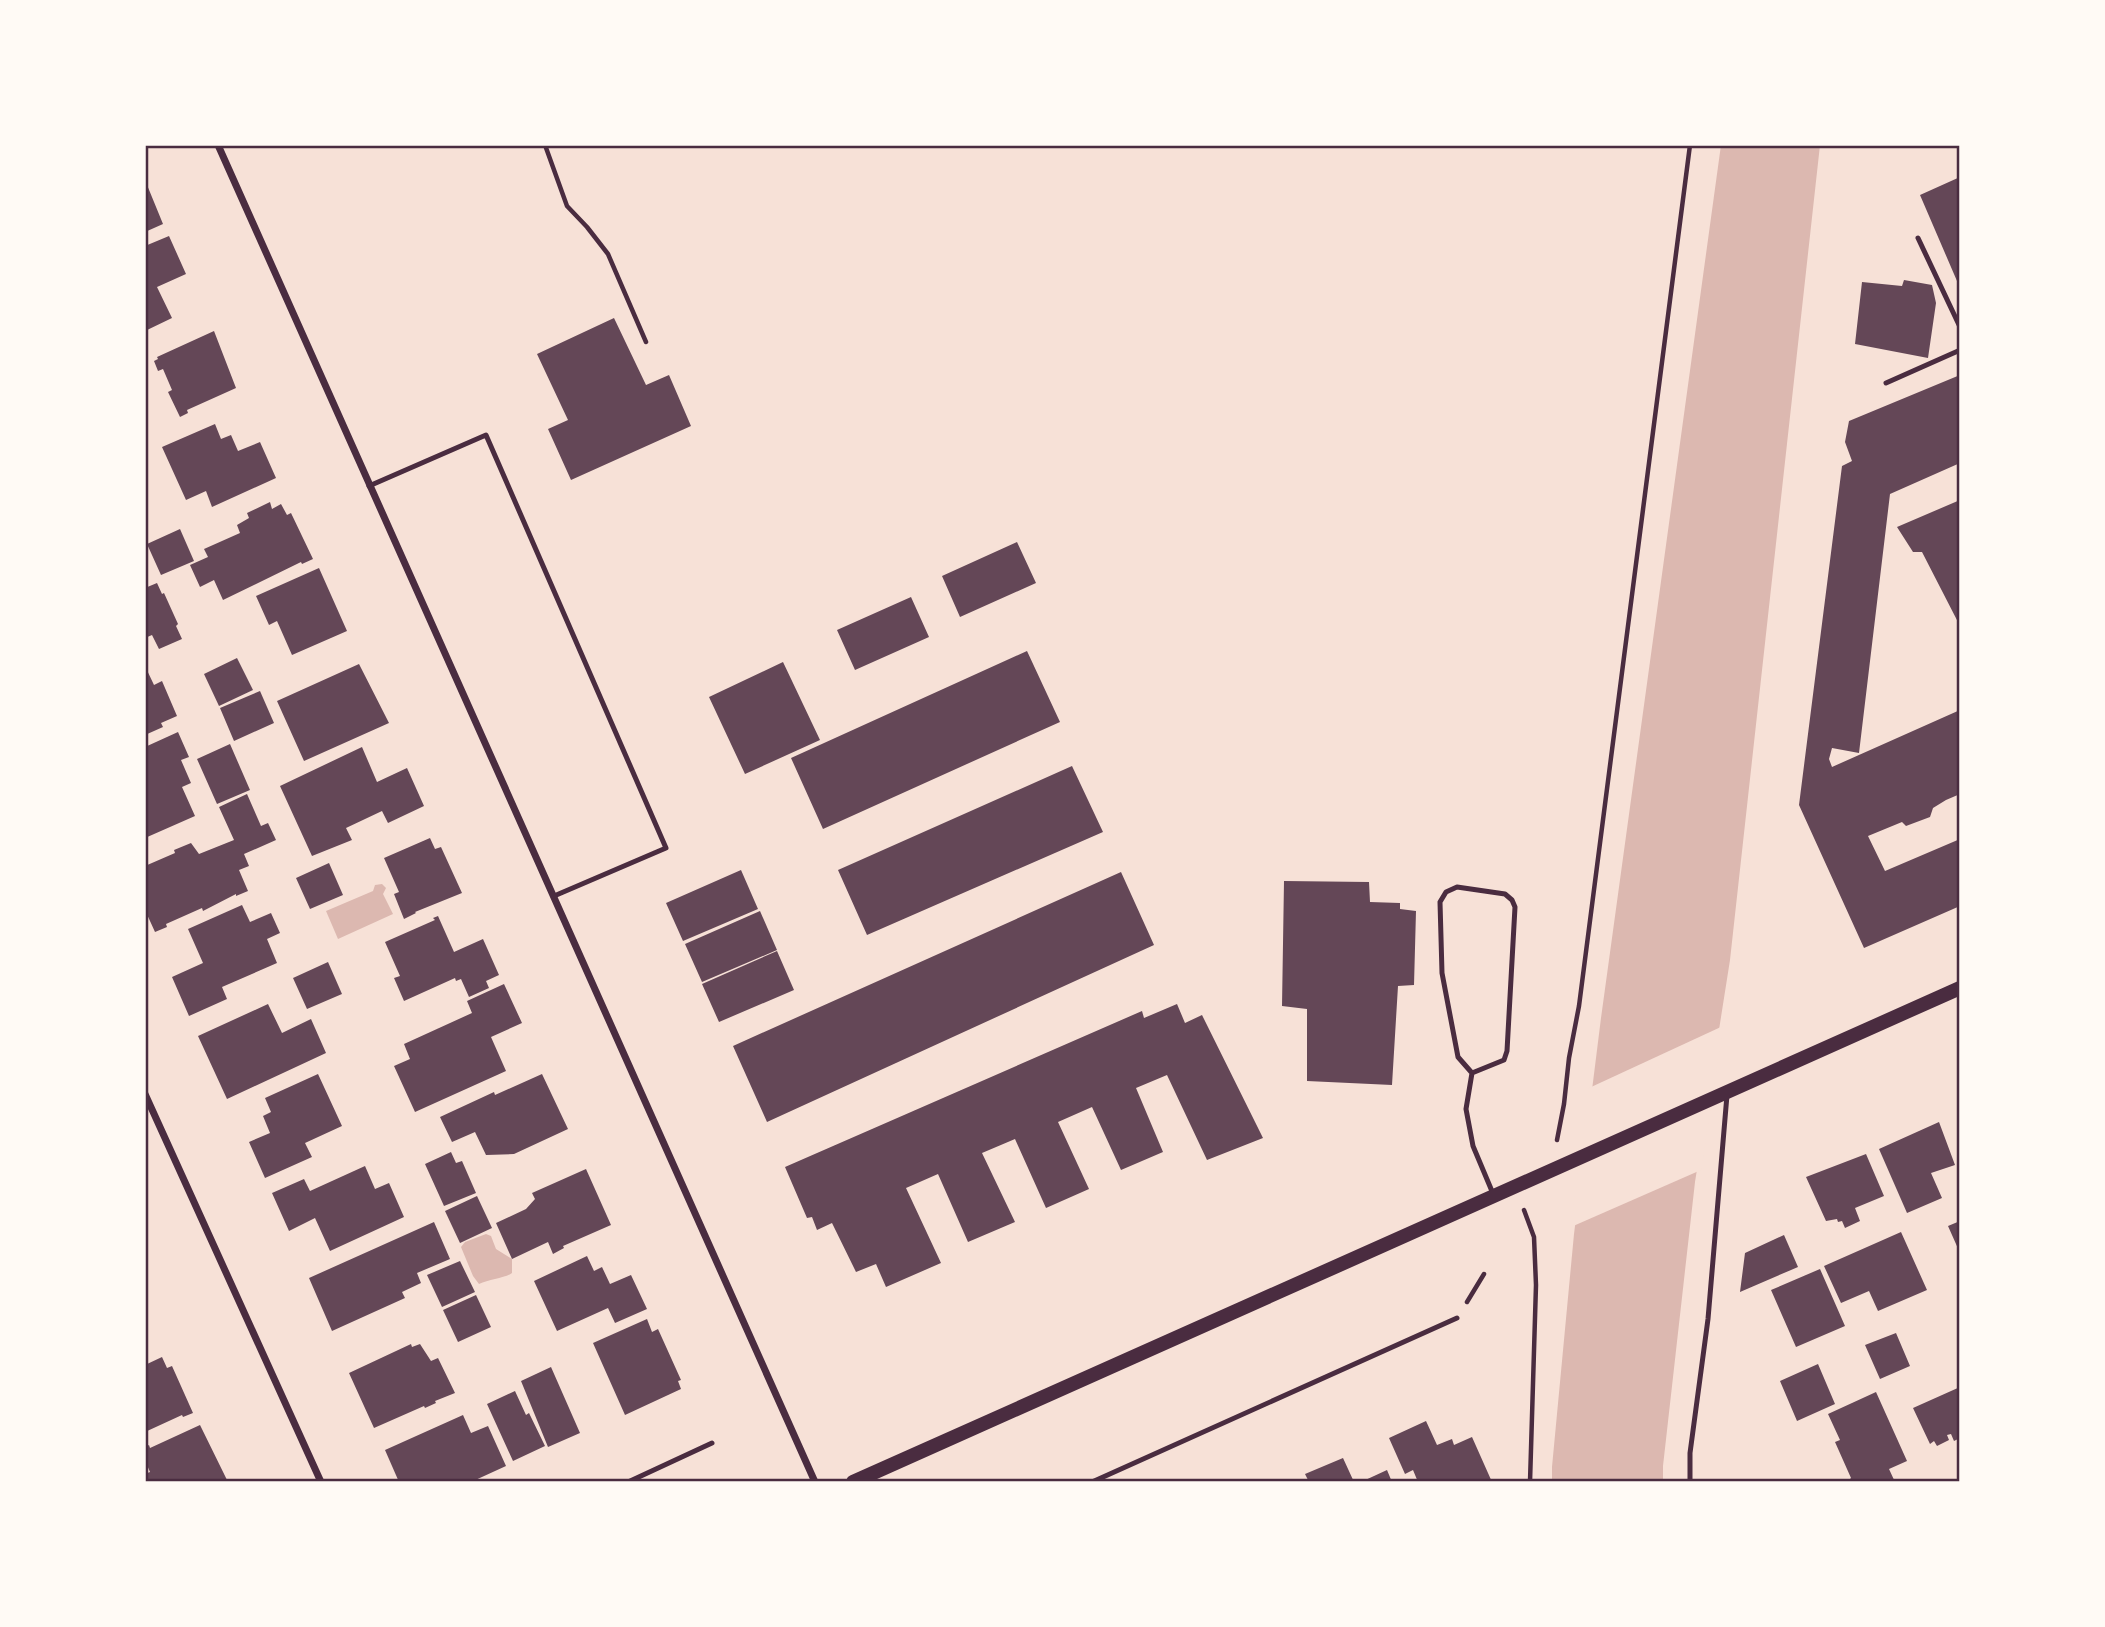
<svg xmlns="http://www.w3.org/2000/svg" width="2105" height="1627" font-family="'IBM Plex Serif',serif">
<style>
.water{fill:#dcb8b0}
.pier{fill:#f7e1d7}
.building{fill:#644757}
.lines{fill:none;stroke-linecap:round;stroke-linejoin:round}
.path{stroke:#4a2c40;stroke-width:4.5}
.service{stroke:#4a2c40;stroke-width:5}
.minor{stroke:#4a2c40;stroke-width:7}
.secondary{stroke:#4a2c40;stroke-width:14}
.neatline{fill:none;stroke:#4a2c40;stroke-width:2.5}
</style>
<rect width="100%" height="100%" fill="#f7e1d7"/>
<path class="water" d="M 1721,145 L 1820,145 L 1730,960 L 1695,1182 L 1663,1466 L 1663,1482 L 1552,1482 L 1552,1467 L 1574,1234 L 1601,1018 Z
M 382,884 L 386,888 L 383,894 L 393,914 L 338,939 L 326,911 L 373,891 L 375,885 Z
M 486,1234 L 491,1236 L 496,1249 L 512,1259 L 512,1273 C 505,1278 489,1279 479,1284 L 473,1276 L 461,1247 L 465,1242 Z"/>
<path class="pier" d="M 1723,1026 L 1701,1170 L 1571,1227 L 1589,1088 Z"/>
<path class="building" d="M 1960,177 L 1960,288 L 1920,195 Z
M 145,180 L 163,224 L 145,232 Z
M 169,236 L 186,274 L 157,287 L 172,318 L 145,331 L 145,246 Z
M 1904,280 L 1932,285 L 1936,303 L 1928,358 L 1855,344 L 1862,282 L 1902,286 Z
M 614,318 L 646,385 L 669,375 L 691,426 L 571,480 L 548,429 L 568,420 L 537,354 Z
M 214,331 L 236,388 L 187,410 L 188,413 L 180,417 L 168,392 L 172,390 L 163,369 L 158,371 L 154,361 L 158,359 L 157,357 Z
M 1960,375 L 1960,463 L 1890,494 L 1859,753 L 1832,748 L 1829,759 L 1832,767 L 1960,710 L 1960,794 L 1946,800 L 1933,808 L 1930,817 L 1906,826 L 1902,822 L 1868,836 L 1885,871 L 1960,839 L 1960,906 L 1864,948 L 1799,805 L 1842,466 L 1852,461 L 1845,442 L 1849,421 Z
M 215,424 L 221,439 L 231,435 L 238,451 L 260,442 L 276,478 L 212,507 L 206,491 L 186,500 L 162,447 Z
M 1960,500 L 1960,626 L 1922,552 L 1913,552 L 1897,527 Z
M 270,502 L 272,509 L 281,504 L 287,515 L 291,513 L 313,559 L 302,564 L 301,562 L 223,600 L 214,580 L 200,587 L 190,565 L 208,557 L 204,549 L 240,533 L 237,525 L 249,518 L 247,513 Z
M 180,529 L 194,561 L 161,575 L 147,544 Z
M 1017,542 L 1036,583 L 960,617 L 942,576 Z
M 319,568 L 347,631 L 292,655 L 277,621 L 269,625 L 256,596 Z
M 157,583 L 162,594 L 164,593 L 178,624 L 176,626 L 182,639 L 159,649 L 152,635 L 145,638 L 145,588 Z
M 911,597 L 929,637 L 855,670 L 837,630 Z
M 1027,651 L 1060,722 L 823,829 L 791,758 Z
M 237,658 L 253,690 L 219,706 L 204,674 Z
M 783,662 L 820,740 L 745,774 L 709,697 Z
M 359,664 L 389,723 L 304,761 L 277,701 Z
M 145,666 L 154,685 L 162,681 L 177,716 L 161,723 L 163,727 L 145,735 Z
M 260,691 L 274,723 L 234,741 L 220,708 Z
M 178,732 L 189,757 L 181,760 L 191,783 L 182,787 L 195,816 L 145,838 L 145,747 Z
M 230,744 L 250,790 L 217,804 L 197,759 Z
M 362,747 L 377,782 L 407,768 L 424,806 L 388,823 L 382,811 L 346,828 L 352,840 L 312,856 L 280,786 Z
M 1072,766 L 1103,832 L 867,935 L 838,870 Z
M 247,794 L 261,826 L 268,823 L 276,840 L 244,854 L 249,866 L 239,870 L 248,891 L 236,896 L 236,894 L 203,911 L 202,908 L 166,924 L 167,927 L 155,932 L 145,910 L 145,866 L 175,853 L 174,850 L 191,843 L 199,854 L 234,840 L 219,807 Z
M 430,838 L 435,849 L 441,847 L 462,893 L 415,912 L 416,913 L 404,919 L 394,894 L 399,892 L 384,858 Z
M 329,863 L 343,895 L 310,909 L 296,878 Z
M 741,870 L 758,909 L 683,941 L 666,903 Z
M 1121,872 L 1154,945 L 767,1122 L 733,1046 Z
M 1284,881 L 1369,882 L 1370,902 L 1400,903 L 1400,909 L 1416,911 L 1414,985 L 1398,986 L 1392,1085 L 1307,1081 L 1307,1009 L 1282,1006 Z
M 242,905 L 250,922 L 271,913 L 280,933 L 267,939 L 277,963 L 222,987 L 227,999 L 189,1016 L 172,977 L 203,963 L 188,929 Z
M 760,911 L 777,950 L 702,982 L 685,944 Z
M 438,916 L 454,952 L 483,939 L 499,975 L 486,981 L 489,988 L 469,997 L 461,979 L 456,981 L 455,978 L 404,1001 L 394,978 L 400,976 L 385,942 L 435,920 L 433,918 Z
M 777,951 L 794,990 L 719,1022 L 702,984 Z
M 328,962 L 342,994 L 307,1009 L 293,978 Z
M 504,984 L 522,1023 L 491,1037 L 506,1071 L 415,1112 L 394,1066 L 410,1059 L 404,1044 L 472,1013 L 467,1001 Z
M 268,1004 L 282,1033 L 311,1019 L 326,1053 L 227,1099 L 198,1036 Z
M 1177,1004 L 1185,1023 L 1202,1015 L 1263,1138 L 1207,1160 L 1167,1075 L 1136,1088 L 1163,1152 L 1121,1170 L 1092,1107 L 1058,1122 L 1089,1189 L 1046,1208 L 1015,1139 L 982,1153 L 1015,1222 L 968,1242 L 938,1174 L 906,1188 L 941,1263 L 886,1287 L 876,1264 L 856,1272 L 832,1223 L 817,1230 L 812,1217 L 807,1218 L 785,1167 L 1142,1011 L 1144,1018 Z
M 318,1074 L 342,1126 L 305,1143 L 312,1157 L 265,1178 L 249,1142 L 270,1133 L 263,1116 L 271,1112 L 265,1098 Z
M 542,1074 L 568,1129 L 514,1154 L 486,1155 L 475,1132 L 452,1142 L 440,1117 L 494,1092 L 495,1095 Z
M 1939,1122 L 1955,1165 L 1931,1173 L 1942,1198 L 1907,1213 L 1879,1149 Z
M 451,1152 L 456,1163 L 462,1161 L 476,1193 L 444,1206 L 425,1164 Z
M 1866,1154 L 1884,1196 L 1855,1208 L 1860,1221 L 1845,1228 L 1842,1221 L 1838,1222 L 1837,1219 L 1826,1221 L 1806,1177 Z
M 365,1166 L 375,1189 L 389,1183 L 404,1217 L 330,1251 L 315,1218 L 289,1231 L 272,1193 L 304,1179 L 310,1191 Z
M 586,1169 L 611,1225 L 563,1246 L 564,1248 L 553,1254 L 548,1242 L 512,1259 L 496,1223 L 526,1209 L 535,1199 L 532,1193 Z
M 477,1196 L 492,1228 L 460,1243 L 445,1211 Z
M 1960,1221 L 1960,1253 L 1948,1226 Z
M 434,1222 L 450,1259 L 417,1273 L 421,1283 L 402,1292 L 405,1298 L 332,1331 L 309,1278 Z
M 1901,1232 L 1927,1290 L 1878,1311 L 1869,1291 L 1841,1303 L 1824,1266 Z
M 1784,1235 L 1798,1267 L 1740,1292 L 1745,1253 Z
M 587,1256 L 594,1271 L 602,1267 L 610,1284 L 631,1275 L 647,1309 L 615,1323 L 608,1308 L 557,1331 L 534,1281 Z
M 460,1261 L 475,1292 L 442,1307 L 427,1275 Z
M 1820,1269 L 1845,1326 L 1796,1347 L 1771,1290 Z
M 476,1295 L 491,1327 L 458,1342 L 443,1310 Z
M 647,1319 L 652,1332 L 658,1329 L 681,1380 L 678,1381 L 681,1389 L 625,1415 L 593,1343 Z
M 1896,1333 L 1910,1366 L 1880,1379 L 1865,1345 Z
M 411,1344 L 412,1347 L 420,1344 L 431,1361 L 438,1358 L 455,1393 L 435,1401 L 436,1403 L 425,1408 L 424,1406 L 374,1428 L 349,1373 Z
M 162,1357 L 167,1368 L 172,1366 L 193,1413 L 183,1417 L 182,1415 L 145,1432 L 145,1365 Z
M 1818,1364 L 1835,1404 L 1797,1421 L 1780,1381 Z
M 551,1367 L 580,1433 L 548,1447 L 521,1381 Z
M 1960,1387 L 1960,1438 L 1954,1441 L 1951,1434 L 1947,1435 L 1949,1440 L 1937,1446 L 1934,1441 L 1930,1444 L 1913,1408 Z
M 515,1391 L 526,1415 L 529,1413 L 545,1446 L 513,1461 L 487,1404 Z
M 1876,1392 L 1907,1461 L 1889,1469 L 1895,1482 L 1851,1482 L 1850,1479 L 1851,1478 L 1835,1442 L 1840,1440 L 1828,1414 Z
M 463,1415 L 471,1433 L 488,1426 L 506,1466 L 471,1482 L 399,1482 L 385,1450 Z
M 1426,1421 L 1437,1445 L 1452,1439 L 1454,1445 L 1472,1437 L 1492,1482 L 1418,1482 L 1413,1470 L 1405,1474 L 1389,1438 Z
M 200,1425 L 227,1480 L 223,1482 L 145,1482 L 145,1474 L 150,1472 L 147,1465 L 145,1466 L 145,1447 L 149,1445 L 150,1448 Z
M 1343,1458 L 1354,1482 L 1309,1482 L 1305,1474 Z
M 1387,1470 L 1392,1482 L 1361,1482 Z"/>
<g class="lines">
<path class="path" d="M 545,145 L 567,206 L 587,227 L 608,254 L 646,342
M 1557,1140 L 1564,1104 L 1569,1058 L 1579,1006 L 1690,145
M 1524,1210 L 1534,1237 L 1536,1285 L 1530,1482
M 1467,1302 L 1484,1274"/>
<path class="service" d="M 1918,238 L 1960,327
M 1886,383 L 1958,351 L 1960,354
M 369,486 L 486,435 L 666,848 L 554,896
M 1457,887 L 1505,894 L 1512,900 L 1515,907 L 1507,1051 L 1504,1060 L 1472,1073 L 1458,1057 L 1442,973 L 1440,902 L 1446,892 Z
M 1472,1073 L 1466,1109 L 1473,1146 L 1494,1196
M 628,1482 L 712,1443
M 1092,1482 L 1457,1318
M 1690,1482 L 1690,1453 L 1708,1319 L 1727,1095"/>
<path class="minor" d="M 218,145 L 815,1482
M 145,1094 L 321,1482"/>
<path class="secondary" d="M 853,1482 L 1960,988"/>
</g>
<rect width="2105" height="1627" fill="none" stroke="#fffaf5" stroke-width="294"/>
<rect x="147" y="147" width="1811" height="1333" class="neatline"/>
</svg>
